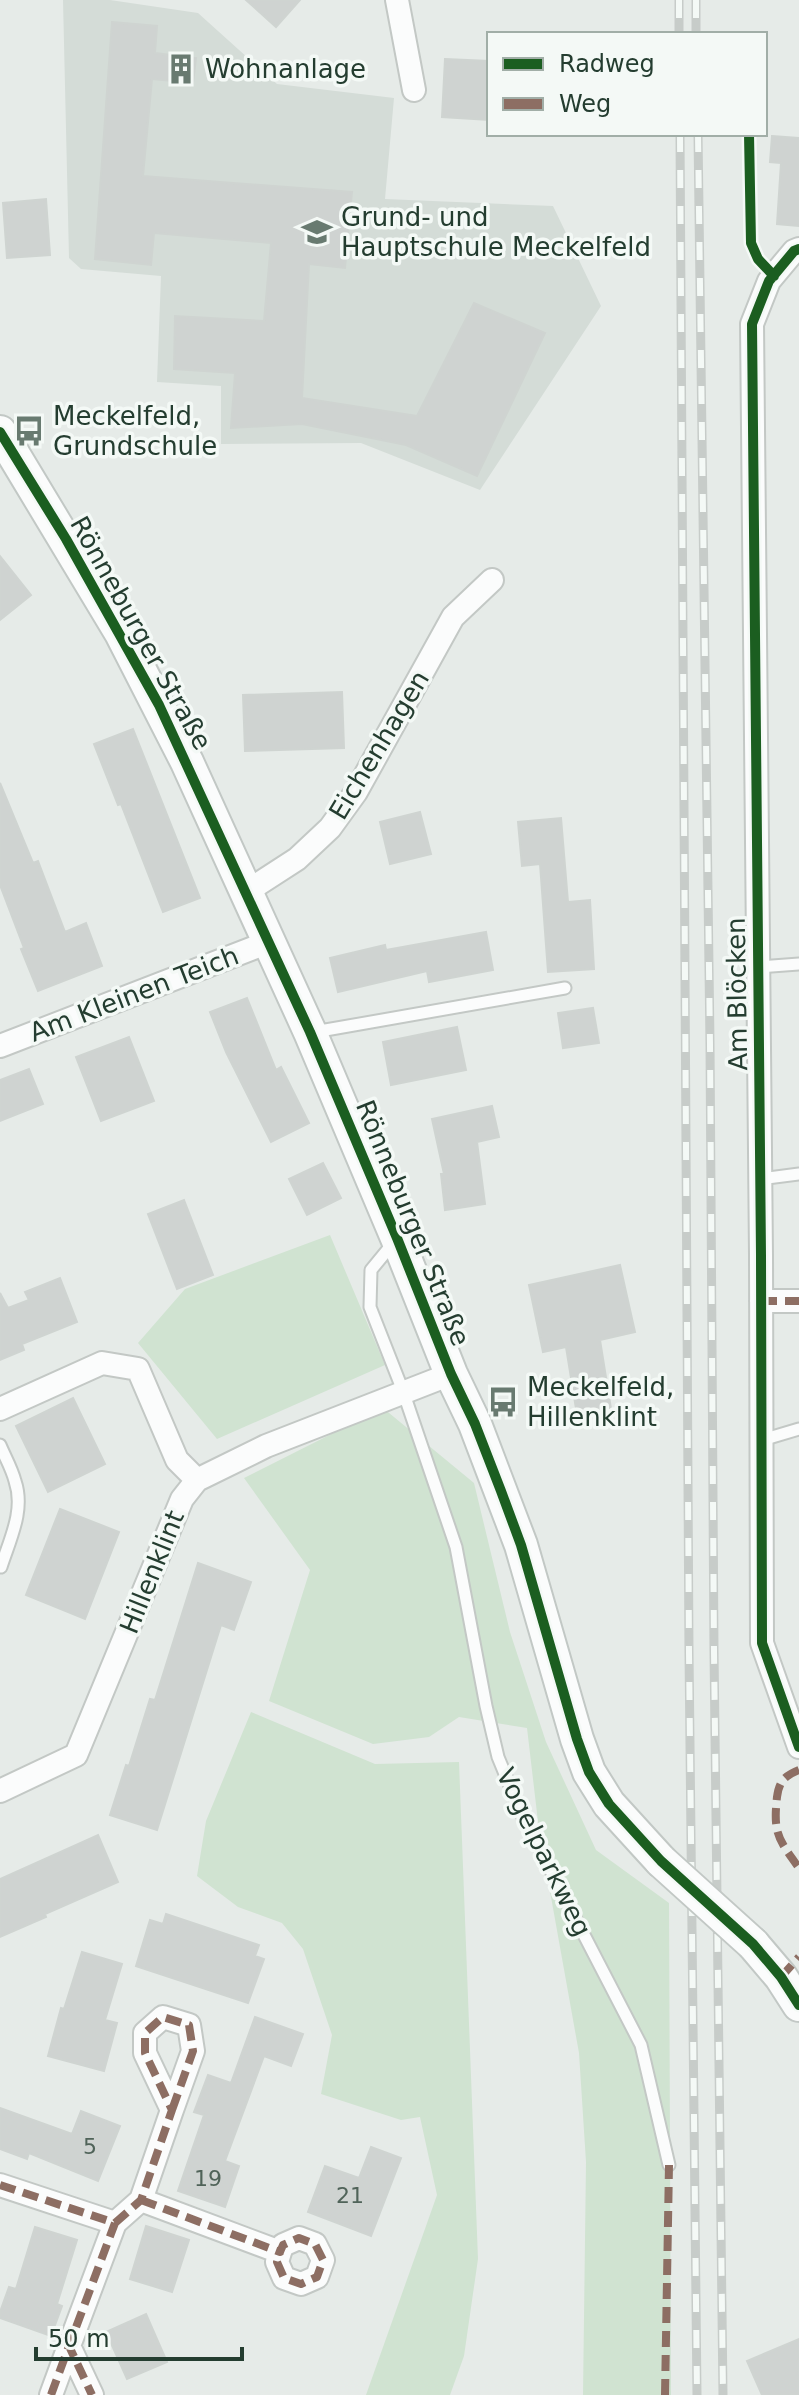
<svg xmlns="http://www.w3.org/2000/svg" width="799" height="2395" font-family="'DejaVu Sans',sans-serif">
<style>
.built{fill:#d4dcd7}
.green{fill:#d0e3d1}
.building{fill:#cfd3d1;stroke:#cfd4d1;stroke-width:2}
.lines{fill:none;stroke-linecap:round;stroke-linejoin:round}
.lane-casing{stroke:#c3c8c5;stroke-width:15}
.street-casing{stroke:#c3c8c5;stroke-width:26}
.secondary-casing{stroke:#c2c8c5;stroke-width:36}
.lane{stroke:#fbfcfc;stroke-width:11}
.street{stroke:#fbfcfc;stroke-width:22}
.secondary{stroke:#fbfcfc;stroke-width:32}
.rail-casing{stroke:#c7ccc9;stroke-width:9}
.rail{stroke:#f4f9f6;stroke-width:6;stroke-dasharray:18;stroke-linecap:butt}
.secondary-bridge-casing{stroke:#c2c8c5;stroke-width:36;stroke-linecap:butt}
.secondary-bridge{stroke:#fbfcfc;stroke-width:32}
.quiet{stroke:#8d6e63;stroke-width:8;stroke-dasharray:16 8;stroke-linecap:butt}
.cycleway-casing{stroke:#f4f9f6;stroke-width:15}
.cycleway{stroke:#1b5e20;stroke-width:10}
.labels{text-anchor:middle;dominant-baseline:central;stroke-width:7;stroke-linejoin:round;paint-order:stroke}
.number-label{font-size:22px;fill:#506359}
.poi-label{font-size:26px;fill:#243d30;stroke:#f4f9f6;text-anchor:start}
.street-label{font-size:26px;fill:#243d30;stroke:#f4f9f6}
</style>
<rect width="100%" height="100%" fill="#e6ebe8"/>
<path class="built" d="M 63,0 L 110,0 L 198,13 L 277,84 L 394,98 L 385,199 L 553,206 L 601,306 L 480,490 L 361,443 L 221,444 L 221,386 L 157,382 L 161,276 L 81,269 L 69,258 Z"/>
<path class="green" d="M 330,1235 L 385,1365 L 217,1439 L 138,1343 L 185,1289 Z
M 383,1408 L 474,1483 L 510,1632 L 546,1742 L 596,1850 L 669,1903 L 671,2395 L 583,2395 L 586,2162 L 579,2053 L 539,1830 L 527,1728 L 459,1717 L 429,1737 L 373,1744 L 269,1701 L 310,1570 L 244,1478 Z
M 251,1712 L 375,1764 L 459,1762 L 478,2259 L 464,2356 L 450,2395 L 366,2395 L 437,2195 L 420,2117 L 401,2120 L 321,2094 L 332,2035 L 303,1949 L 282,1923 L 238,1907 L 197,1876 L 206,1821 Z"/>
<path class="building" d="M 246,0 L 300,0 L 276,27 Z
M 112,22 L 157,26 L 155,53 L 196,58 L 193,83 L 152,79 L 143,176 L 352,192 L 345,268 L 309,264 L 302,398 L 417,416 L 474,303 L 545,333 L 477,476 L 406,445 L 302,424 L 231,428 L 235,373 L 174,369 L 175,316 L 264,321 L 271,243 L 154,233 L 151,265 L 95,259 Z
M 445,59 L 489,61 L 489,120 L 442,117 Z
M 772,136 L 799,138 L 799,226 L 777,224 L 781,163 L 770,162 Z
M 46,199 L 50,255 L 7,258 L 3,203 Z
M 0,556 L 31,595 L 0,620 Z
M 342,692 L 344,748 L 245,751 L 243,695 Z
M 133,729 L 200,898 L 163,912 L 121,804 L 118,805 L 94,744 Z
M 0,783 L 33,863 L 38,861 L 65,932 L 86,923 L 102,966 L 38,991 L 21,949 L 24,948 L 0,885 Z
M 420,812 L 431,854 L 390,864 L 380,822 Z
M 561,818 L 568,902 L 590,900 L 594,969 L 548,972 L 540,864 L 522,866 L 518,822 Z
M 486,932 L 493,970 L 429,982 L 427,971 L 338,992 L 330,958 L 385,945 L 386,950 Z
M 247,998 L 276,1070 L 281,1067 L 309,1123 L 271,1142 L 226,1052 L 210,1012 Z
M 593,1008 L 599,1043 L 563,1048 L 558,1013 Z
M 457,1027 L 466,1070 L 391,1085 L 383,1042 Z
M 129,1037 L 154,1101 L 101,1121 L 76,1057 Z
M 29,1069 L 43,1104 L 0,1121 L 0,1080 Z
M 492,1106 L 499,1137 L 477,1142 L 485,1204 L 445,1210 L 441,1174 L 444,1174 L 432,1119 Z
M 323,1163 L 341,1198 L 307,1215 L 289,1179 Z
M 184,1200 L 213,1275 L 177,1289 L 148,1214 Z
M 620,1265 L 635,1332 L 600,1340 L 612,1415 L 578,1421 L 566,1347 L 543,1352 L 529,1285 Z
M 60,1278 L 77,1322 L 22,1344 L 24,1350 L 0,1360 L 0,1293 L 8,1308 L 29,1300 L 25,1292 Z
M 73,1398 L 105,1464 L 48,1492 L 16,1426 Z
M 60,1509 L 119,1532 L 85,1619 L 26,1595 Z
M 198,1563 L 251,1582 L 234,1630 L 221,1625 L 157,1830 L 110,1815 L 126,1765 L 129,1766 L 150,1699 L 155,1700 Z
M 98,1835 L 118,1882 L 45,1914 L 46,1917 L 0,1937 L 0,1879 Z
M 166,1914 L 259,1945 L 255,1956 L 264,1959 L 248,2003 L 136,1966 L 150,1920 L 163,1924 Z
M 82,1952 L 122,1964 L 105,2020 L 117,2023 L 104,2071 L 48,2056 L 61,2008 L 64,2009 Z
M 255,2017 L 303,2034 L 291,2066 L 264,2056 L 225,2161 L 239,2166 L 225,2207 L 178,2191 L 204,2115 L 194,2112 L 208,2075 L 231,2083 Z
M 0,2108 L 72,2134 L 81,2111 L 120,2126 L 98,2181 L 29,2153 L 27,2159 L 0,2149 Z
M 371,2147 L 401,2158 L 371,2236 L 308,2212 L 325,2166 L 359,2178 Z
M 146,2226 L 189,2240 L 172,2292 L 130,2279 Z
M 35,2227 L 77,2240 L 57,2304 L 62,2306 L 51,2336 L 0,2318 L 0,2312 L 9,2287 L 16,2289 Z
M 146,2314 L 167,2362 L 127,2379 L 106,2332 Z
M 799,2339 L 799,2395 L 762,2395 L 747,2361 Z"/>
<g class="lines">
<g class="lane-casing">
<path id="lane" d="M 758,967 L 799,964
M 314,1032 L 565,988
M 760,1179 L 799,1174
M 394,1242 L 371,1270 L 370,1307 L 403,1391 L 456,1547 L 486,1706 L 498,1757 L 522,1815 L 641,2045 L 669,2165
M 762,1440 L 799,1429
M 0,1445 C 5,1457 12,1469 15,1481 C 25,1510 10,1539 1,1567"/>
</g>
<g class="street-casing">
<path id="street" d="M 397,0 L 414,90
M 799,249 L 794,251 L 769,281 L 752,324 L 761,1255 L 762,1643 L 799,1747
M 246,892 L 297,859 L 330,828 L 356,792 L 453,617 L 492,580
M 0,1046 L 269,942
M 761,1301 L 799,1301
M 0,1409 L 102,1363 L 138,1369 L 177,1460 L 197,1480
M 0,1791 L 76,1755 L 182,1499 L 197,1480 L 266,1446 L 451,1374
M 0,2185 L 115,2223 L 69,2346
M 141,2200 L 280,2252 L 283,2245 L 299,2238 L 315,2244 L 323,2260 L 317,2277 L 301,2284 L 284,2278 L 277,2262 L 280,2252
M 115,2223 L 141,2200 L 172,2110 L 145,2053 L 145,2033 L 163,2017 L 189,2025 L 193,2051 L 172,2110
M 51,2395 L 69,2346 L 92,2395"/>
</g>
<g class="secondary-casing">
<path id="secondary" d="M 0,432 L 121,633 L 187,762 L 310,1032 L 397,1238 L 451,1374 L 475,1424 L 521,1545 L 577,1739 L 589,1772 L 609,1804 L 661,1861
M 753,1944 L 781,1977 L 799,2005"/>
</g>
<use href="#lane" class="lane"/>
<use href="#street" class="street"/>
<use href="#secondary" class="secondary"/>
<g class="rail-casing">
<path id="rail" d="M 679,0 L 679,34
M 696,0 L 696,34
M 680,134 L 689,1652 L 697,2395
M 698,134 L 710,1044 L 714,1651 L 723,2395"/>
</g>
<use href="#rail" class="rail"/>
<g class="secondary-bridge-casing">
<path id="secondary-bridge" d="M 661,1861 L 753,1944"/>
</g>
<use href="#secondary-bridge" class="secondary-bridge"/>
<path class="quiet" d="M 761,1301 L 799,1301
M 799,1770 C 784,1776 779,1782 777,1797 C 773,1833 778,1839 799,1868
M 781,1977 L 799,1957
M 0,2185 L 115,2223 L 69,2346
M 141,2200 L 280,2252 L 283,2245 L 299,2238 L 315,2244 L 323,2260 L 317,2277 L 301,2284 L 284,2278 L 277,2262 L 280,2252
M 115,2223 L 141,2200 L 172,2110 L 145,2053 L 145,2033 L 163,2017 L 189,2025 L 193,2051 L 172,2110
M 51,2395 L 69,2346 L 92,2395
M 665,2395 L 669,2165"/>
<g class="cycleway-casing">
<path id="cycleway" d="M 749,134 L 751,243 L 758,259 L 774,276
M 799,249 L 794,251 L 769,281 L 752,324 L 761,1255 L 762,1643 L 799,1747
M 0,432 L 66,539 L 159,705 L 310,1032 L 397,1238 L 451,1374 L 475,1424 L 501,1491 L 521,1545 L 577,1739 L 589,1772 L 609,1804 L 661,1861 L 753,1944 L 781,1977 L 799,2005"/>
</g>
<use href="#cycleway" class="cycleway"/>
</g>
<defs>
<g id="building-bare" transform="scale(2.4)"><path d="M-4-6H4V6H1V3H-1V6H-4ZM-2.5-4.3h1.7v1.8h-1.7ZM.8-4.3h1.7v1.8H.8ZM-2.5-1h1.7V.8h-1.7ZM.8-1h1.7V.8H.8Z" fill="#687a70" stroke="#f4f9f6" stroke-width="2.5" paint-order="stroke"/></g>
<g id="school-bare" transform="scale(2.4)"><path d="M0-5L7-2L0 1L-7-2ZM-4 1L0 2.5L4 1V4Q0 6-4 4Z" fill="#687a70" stroke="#f4f9f6" stroke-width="2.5" paint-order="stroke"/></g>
<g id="bus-bare" transform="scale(2.4)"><path d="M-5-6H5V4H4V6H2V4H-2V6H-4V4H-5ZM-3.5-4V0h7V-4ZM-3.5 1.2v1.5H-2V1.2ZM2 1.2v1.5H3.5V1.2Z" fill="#687a70" stroke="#f4f9f6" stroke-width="2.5" paint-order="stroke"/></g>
</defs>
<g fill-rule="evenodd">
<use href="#building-bare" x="181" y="69"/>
<use href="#school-bare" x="317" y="232"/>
<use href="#bus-bare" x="29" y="431"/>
<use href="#bus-bare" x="503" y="1402"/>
</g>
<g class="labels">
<g class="number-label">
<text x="90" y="2146">5</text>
<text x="208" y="2178">19</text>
<text x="350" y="2195">21</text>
</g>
<g class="poi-label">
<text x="205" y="69">Wohnanlage</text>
<text x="341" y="217">Grund- und<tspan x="341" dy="30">Hauptschule Meckelfeld</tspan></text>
<text x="53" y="416">Meckelfeld,<tspan x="53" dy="30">Grundschule</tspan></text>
<text x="527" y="1387">Meckelfeld,<tspan x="527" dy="30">Hillenklint</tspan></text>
</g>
<g class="street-label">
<text transform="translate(141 633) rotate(61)">Rönneburger Straße</text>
<text transform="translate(379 745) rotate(-59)">Eichenhagen</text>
<text transform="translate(134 994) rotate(-21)">Am Kleinen Teich</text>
<text transform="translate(737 994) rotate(-91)">Am Blöcken</text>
<text transform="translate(413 1223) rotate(68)">Rönneburger Straße</text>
<text transform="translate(152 1572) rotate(-68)">Hillenklint</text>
<text transform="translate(544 1852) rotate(64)">Vogelparkweg</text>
</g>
</g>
<rect x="487" y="32" width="280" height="104" fill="#f4f9f6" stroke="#a1aea7" stroke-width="2"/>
<rect x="503" y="58" width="40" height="12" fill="#1b5e20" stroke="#a1aea7" stroke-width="2"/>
<text x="559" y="72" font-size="24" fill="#243d30">Radweg</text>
<rect x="503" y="98" width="40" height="12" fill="#8d6e63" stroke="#a1aea7" stroke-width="2"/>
<text x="559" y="112" font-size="24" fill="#243d30">Weg</text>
<path d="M36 2347v12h206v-12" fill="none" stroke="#243d30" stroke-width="4"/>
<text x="48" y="2347" font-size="24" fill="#243d30" stroke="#f4f9f6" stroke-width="6" paint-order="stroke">50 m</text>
</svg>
